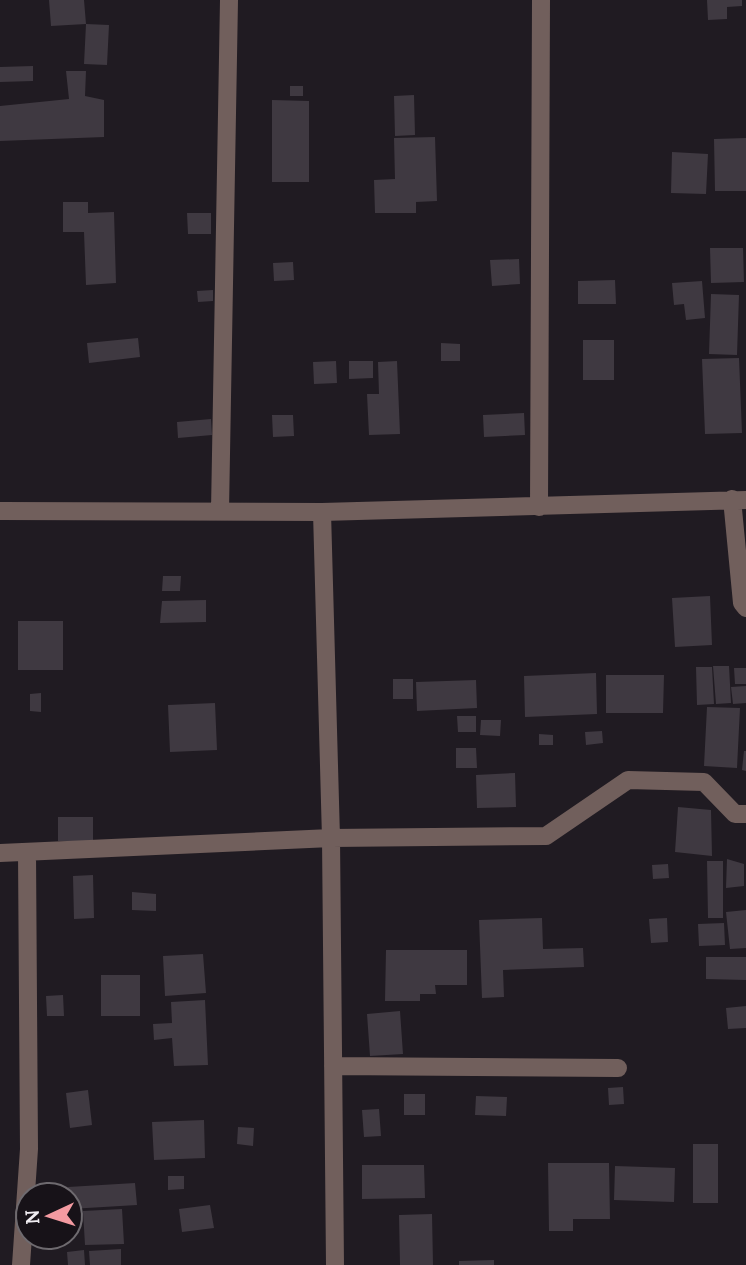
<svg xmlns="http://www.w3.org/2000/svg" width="746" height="1265" font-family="Lora,serif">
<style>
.building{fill:#3f3941}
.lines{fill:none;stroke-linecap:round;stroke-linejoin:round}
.minor{stroke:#715f5c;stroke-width:18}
</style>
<rect width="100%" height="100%" fill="#201b22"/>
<path class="building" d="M 49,0 L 84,0 L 86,24 L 51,26 Z
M 707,0 L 742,0 L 742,6 L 727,7 L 727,19 L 708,20 Z
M 86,24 L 109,25 L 107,65 L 84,64 Z
M 33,66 L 33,81 L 0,82 L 0,67 Z
M 66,71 L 86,71 L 85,96 L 104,100 L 104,137 L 0,141 L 0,106 L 69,99 Z
M 290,86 L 303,86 L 303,96 L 290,96 Z
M 414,95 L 415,135 L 395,136 L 394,96 Z
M 272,100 L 309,101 L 309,182 L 272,182 Z
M 435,137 L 437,201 L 416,202 L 416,213 L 375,213 L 374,180 L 395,179 L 394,138 Z
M 746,138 L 746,191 L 715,191 L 714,139 Z
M 672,152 L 708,154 L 706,194 L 671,193 Z
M 63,202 L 88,202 L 88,213 L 114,212 L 116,283 L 86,285 L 84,232 L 63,232 Z
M 187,213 L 211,213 L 211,234 L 188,234 Z
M 710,248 L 743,248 L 744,282 L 711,283 Z
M 519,259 L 520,284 L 492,286 L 490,260 Z
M 293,262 L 294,280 L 274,281 L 273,263 Z
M 615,280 L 616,304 L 578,304 L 578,281 Z
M 702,281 L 705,318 L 686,320 L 684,304 L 674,305 L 672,283 Z
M 213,290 L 213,301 L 198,302 L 197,291 Z
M 711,294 L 739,295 L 737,355 L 709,354 Z
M 138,338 L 140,357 L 89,363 L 87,343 Z
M 583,340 L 614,340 L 614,380 L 583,380 Z
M 441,343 L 460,344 L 460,361 L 441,361 Z
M 739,358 L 742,433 L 705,434 L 702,359 Z
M 336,361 L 337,383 L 314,384 L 313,362 Z
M 349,361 L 373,361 L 373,378 L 349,379 Z
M 397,361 L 400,434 L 369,435 L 367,394 L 379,394 L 378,362 Z
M 524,413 L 525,435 L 484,437 L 483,415 Z
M 272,415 L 293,415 L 294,436 L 273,437 Z
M 211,419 L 212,435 L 178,438 L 177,422 Z
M 163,576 L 181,576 L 180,591 L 162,591 Z
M 710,596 L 712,645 L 675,647 L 672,598 Z
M 206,600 L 206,622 L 160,623 L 162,601 Z
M 18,621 L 63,621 L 63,670 L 18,670 Z
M 713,666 L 729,666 L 731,703 L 716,704 Z
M 696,667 L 712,667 L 714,704 L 697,705 Z
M 734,668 L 746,668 L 746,684 L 735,684 Z
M 596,673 L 597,714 L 525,717 L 524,676 Z
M 606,675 L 664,675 L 663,713 L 606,713 Z
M 393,679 L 413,679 L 413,699 L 393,699 Z
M 476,680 L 477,708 L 417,711 L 416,682 Z
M 746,686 L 746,703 L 733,704 L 731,687 Z
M 41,693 L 41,712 L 30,711 L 30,694 Z
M 215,703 L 217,750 L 170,752 L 168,705 Z
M 707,707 L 740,708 L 737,768 L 704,766 Z
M 457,716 L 476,716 L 476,732 L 458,732 Z
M 481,720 L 501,720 L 500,736 L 480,735 Z
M 602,731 L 603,743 L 586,745 L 585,732 Z
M 539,734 L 553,735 L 553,745 L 539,745 Z
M 456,748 L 476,748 L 477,768 L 456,768 Z
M 744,751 L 746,751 L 746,771 L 742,770 Z
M 515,773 L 516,807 L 477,808 L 476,775 Z
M 678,807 L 711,810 L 712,856 L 675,852 Z
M 58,817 L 93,817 L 93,841 L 58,841 Z
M 727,859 L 744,864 L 744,886 L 726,888 Z
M 707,861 L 723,861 L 723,918 L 708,918 Z
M 668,864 L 669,878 L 653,879 L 652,865 Z
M 93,875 L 94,918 L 74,919 L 73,876 Z
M 132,892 L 156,894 L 156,911 L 132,910 Z
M 746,910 L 746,948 L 730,949 L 726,912 Z
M 542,918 L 543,949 L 583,948 L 584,967 L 503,970 L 504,997 L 482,998 L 479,920 Z
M 667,918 L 668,942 L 651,943 L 649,919 Z
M 724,923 L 725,945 L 699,946 L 698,924 Z
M 386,950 L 467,950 L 467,985 L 435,985 L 436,994 L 420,994 L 420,1001 L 385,1001 Z
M 203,954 L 206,993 L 165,996 L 163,956 Z
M 706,957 L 746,957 L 746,980 L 706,979 Z
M 101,975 L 140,975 L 140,1016 L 101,1016 Z
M 63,995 L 64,1016 L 47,1016 L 46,996 Z
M 205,1000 L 208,1065 L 174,1066 L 172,1038 L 154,1040 L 153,1024 L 172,1023 L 171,1002 Z
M 746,1006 L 746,1028 L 728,1029 L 726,1008 Z
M 400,1011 L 403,1054 L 370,1056 L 367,1014 Z
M 623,1087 L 624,1104 L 609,1105 L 608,1088 Z
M 88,1090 L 92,1125 L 70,1128 L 66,1093 Z
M 404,1094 L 425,1094 L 425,1115 L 404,1115 Z
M 476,1096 L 507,1097 L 506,1116 L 475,1115 Z
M 379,1109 L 381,1136 L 364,1137 L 362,1110 Z
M 204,1120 L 205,1158 L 154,1160 L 152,1122 Z
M 238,1127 L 254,1128 L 253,1146 L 237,1144 Z
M 693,1144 L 718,1144 L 718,1203 L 693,1203 Z
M 548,1163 L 609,1163 L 610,1219 L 573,1219 L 573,1231 L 549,1231 Z
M 362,1165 L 424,1165 L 425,1198 L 362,1199 Z
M 615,1166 L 675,1168 L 674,1202 L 614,1200 Z
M 168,1176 L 184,1176 L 184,1189 L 168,1190 Z
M 135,1183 L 137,1205 L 70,1209 L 68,1187 Z
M 210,1205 L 214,1228 L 182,1232 L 179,1209 Z
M 122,1209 L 124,1244 L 85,1245 L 83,1211 Z
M 432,1214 L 433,1265 L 400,1265 L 399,1215 Z
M 121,1249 L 121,1265 L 90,1265 L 89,1251 Z
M 84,1250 L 85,1265 L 68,1265 L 67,1252 Z
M 494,1260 L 494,1265 L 459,1265 L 459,1261 Z"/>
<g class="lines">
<path class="minor" d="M 732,499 L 742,603 L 746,608
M 539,507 L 541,0
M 0,511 L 322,512 L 746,500
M 220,511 L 229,0
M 322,512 L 331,838 L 335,1265
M 0,853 L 331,838 L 546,836 L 628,780 L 704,782 L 735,814 L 746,814
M 333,1066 L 618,1068
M 21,1265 L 29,1149 L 27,852"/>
</g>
<g transform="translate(49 1216) rotate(266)"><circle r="33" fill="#171218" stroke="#6e6a6f" stroke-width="2"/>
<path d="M0-5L12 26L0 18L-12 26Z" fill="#f49aa1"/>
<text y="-10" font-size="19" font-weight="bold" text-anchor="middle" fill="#f1edf2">N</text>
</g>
</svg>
